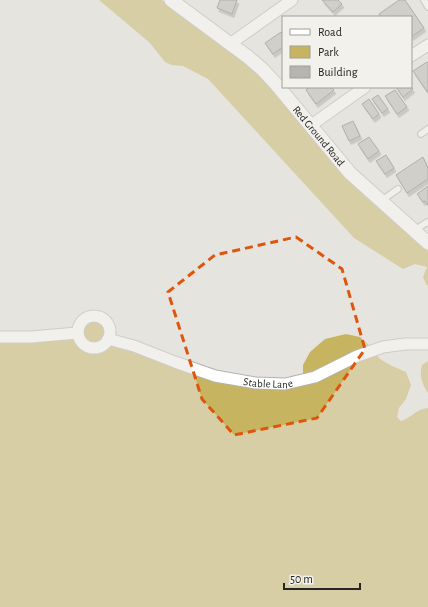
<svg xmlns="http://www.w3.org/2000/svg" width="428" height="607" font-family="'Alegreya Sans',sans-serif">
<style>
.green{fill:#c7b460}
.building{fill:#b6b5b0;stroke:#71706c;filter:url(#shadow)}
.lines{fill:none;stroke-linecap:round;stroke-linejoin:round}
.service-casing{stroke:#b3b2ad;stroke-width:8}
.minor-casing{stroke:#b3b2ad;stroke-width:13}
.tertiary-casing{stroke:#b3b2ad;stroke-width:15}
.service{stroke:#fff;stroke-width:5.5}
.minor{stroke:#fff;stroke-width:11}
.tertiary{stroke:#fff;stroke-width:13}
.marked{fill:none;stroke:#de560d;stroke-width:3;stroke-dasharray:8 5;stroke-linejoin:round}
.labels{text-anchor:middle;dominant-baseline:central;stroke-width:3.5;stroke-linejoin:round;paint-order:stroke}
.street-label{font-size:11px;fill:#252523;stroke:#f2f1ec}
</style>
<defs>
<filter id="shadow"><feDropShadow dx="2" dy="3.5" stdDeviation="0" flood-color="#0004"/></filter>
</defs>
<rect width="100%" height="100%" fill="#e5e4df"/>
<path class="green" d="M 99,0 L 162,0 L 245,62 L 270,85 L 298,119 L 325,154 L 412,237 L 425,245 L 428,249 L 428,286 L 426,284 L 423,277 L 427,267 L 415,264 L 403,269 L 354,238 L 208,79 L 183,66 L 172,65 L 165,62 L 150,43 Z
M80 332a13 13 0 1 1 26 0a13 13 0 1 1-26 0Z
M 346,334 L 360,337 L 368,344 L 380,359 L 392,366 L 406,372 L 411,385 L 406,399 L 399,408 L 397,417 L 401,421 C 412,418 415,409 428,408 L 428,607 L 0,607 L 0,337 L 78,337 C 83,349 97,352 106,342 L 215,376 L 285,384 L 303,375 L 303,365 L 310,352 L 325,339 Z
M 428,361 L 428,393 C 422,384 419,376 422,365 Z"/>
<path class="building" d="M 220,0 L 237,0 L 232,14 L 217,8 Z
M 322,0 L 338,0 L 342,4 L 333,12 Z
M 399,0 L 405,0 L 424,28 L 411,37 L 411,17 L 381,17 L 379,14 Z
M 281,32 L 283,35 L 283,47 L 273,54 L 265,43 Z
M 427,62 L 428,63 L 428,93 L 413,71 Z
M 310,87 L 331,87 L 334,90 L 316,104 L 306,90 Z
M 396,87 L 411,87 L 413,89 L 403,97 Z
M 395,90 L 407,107 L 397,114 L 385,96 Z
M 378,95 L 388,109 L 382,113 L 372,99 Z
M 369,99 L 379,114 L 373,119 L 362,104 Z
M 353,121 L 360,136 L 349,141 L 342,126 Z
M 369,137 L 379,151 L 368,159 L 358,144 Z
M 386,155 L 394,168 L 385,174 L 376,161 Z
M 423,157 L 428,168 L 428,179 L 407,193 L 396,175 Z
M 428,186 L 428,205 L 425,201 L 423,202 L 417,194 Z"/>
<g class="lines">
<g class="service-casing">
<path id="service" d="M 424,0 L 428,7
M 421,134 L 428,129
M 381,201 L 398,189
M 414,231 L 427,222 L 428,223"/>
</g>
<g class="minor-casing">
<g id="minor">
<path d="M 230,44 L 292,0"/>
<path d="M 411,56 L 428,45"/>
<path d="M 310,126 L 365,87"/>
<circle cx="94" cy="332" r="16"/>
<path d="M 0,337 L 31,337 L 77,333"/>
<path id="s1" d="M 108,339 L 134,346 L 175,362 L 215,376 L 256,383 L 285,384 L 315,377 L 357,356 L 383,347 L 405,344 L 428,344"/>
</g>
</g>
<g class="tertiary-casing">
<g id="tertiary">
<path id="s2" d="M 171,0 L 248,57 L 262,69 L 276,84 L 350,173 L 428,243"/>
</g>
</g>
<use href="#service" class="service"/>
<use href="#minor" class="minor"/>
<use href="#tertiary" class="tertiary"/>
</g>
<path d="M0 0H428V607H0ZM 296,237 L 342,269 L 365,349 L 317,418 L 234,435 L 202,399 L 168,292 L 215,255 Z" fill="#e5e4df" fill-opacity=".55" fill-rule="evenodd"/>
<path class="marked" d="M 296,237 L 342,269 L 365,349 L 317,418 L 234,435 L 202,399 L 168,292 L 215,255 Z"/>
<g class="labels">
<g class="street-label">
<text stroke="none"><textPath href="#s2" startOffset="202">Red Ground Road</textPath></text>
<text stroke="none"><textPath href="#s1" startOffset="167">Stable Lane</textPath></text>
</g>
</g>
<rect x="282" y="16" width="130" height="72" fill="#f2f1ec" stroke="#a09f9c"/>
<rect x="290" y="29" width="20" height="6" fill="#ffffff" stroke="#a09f9c"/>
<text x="318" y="36" font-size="12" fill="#252523">Road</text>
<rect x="290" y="46" width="20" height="12" fill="#c7b460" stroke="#a09f9c"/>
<text x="318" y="56" font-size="12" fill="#252523">Park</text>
<rect x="290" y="66" width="20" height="12" fill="#b6b5b0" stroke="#a09f9c"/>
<text x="318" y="76" font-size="12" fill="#252523">Building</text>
<path d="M284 583v6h76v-6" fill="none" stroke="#252523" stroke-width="2"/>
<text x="290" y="583" font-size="12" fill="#252523" stroke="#f2f1ec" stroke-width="3" paint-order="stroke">50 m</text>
</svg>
